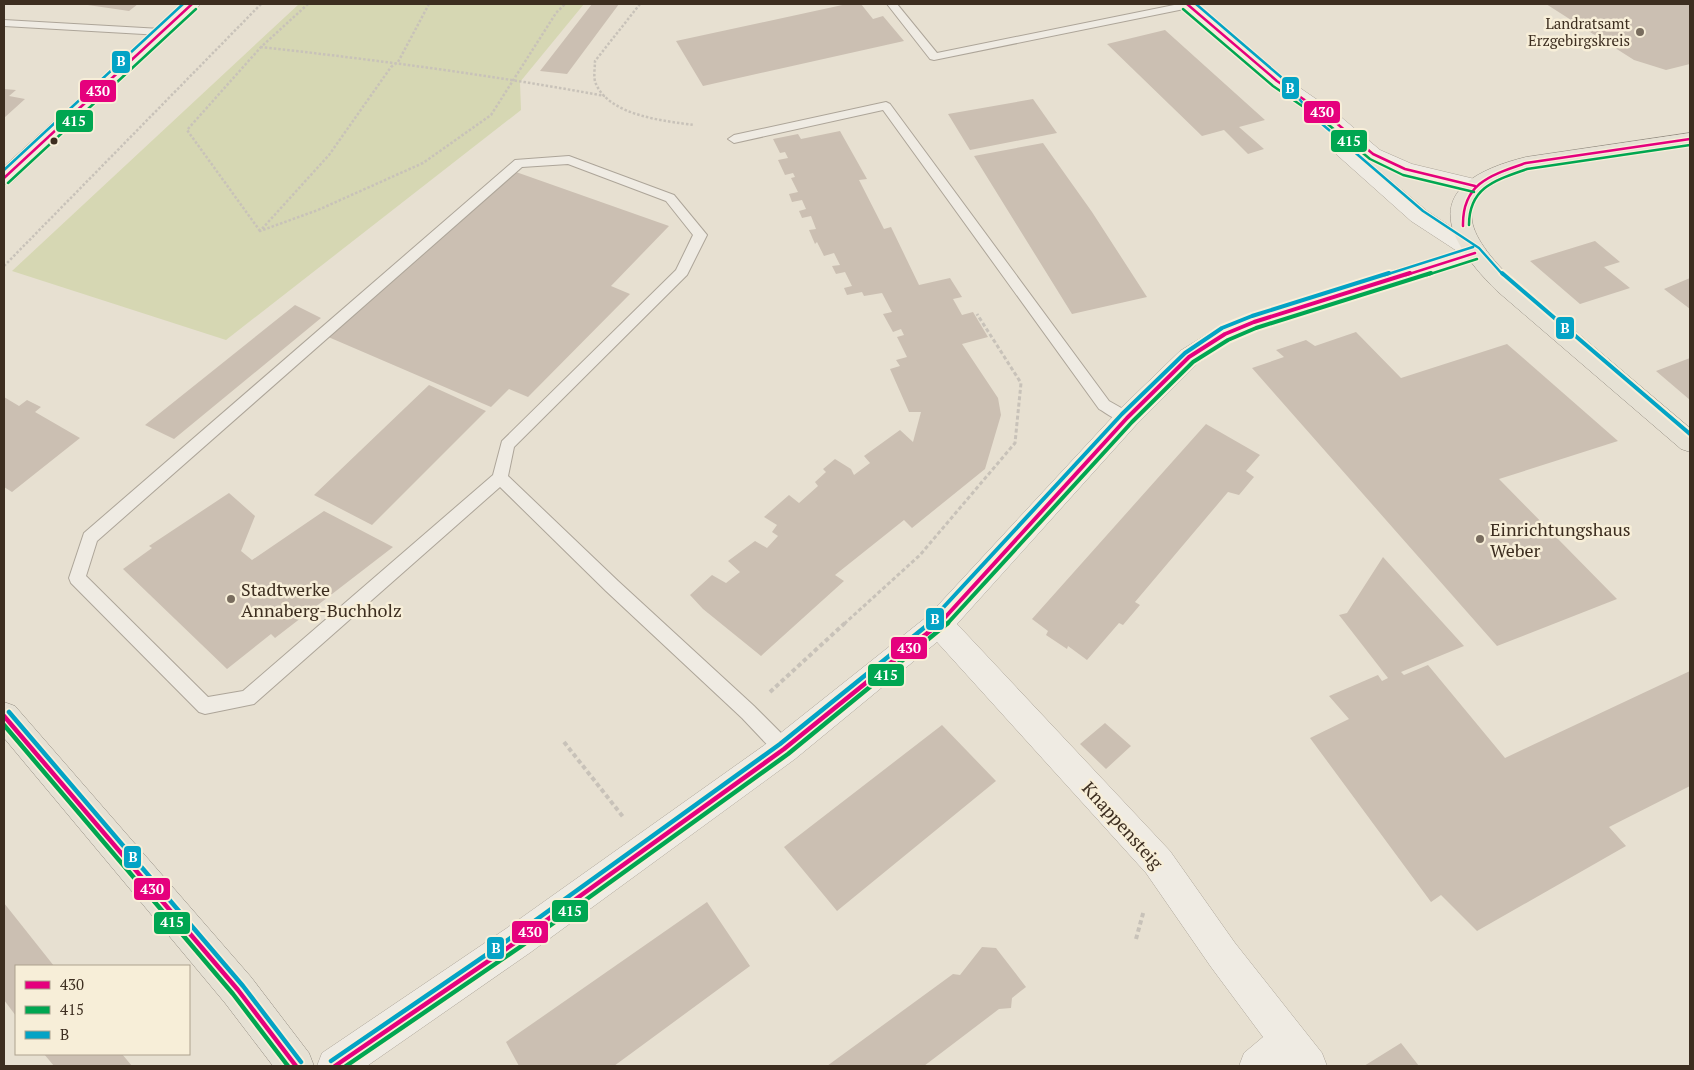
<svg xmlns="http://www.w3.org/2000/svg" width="1694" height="1070" font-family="'PT Serif',serif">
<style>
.green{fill:#d6d7b3}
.building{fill:#cbbfb2}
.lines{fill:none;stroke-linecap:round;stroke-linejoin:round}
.lane-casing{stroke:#ada599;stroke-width:2}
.street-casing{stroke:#ada599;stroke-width:1}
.primary-casing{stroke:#928b80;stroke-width:1}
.path-far2{stroke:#c8c2b9;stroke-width:2.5;stroke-dasharray:2.5 2;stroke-linecap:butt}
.path-far1{stroke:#c8c2b9;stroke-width:3;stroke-dasharray:4 2.5;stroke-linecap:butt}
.path{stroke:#c8c2b9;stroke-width:4;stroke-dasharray:4.5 3;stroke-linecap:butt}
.lane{fill:#efebe3;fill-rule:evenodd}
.street{fill:#efebe3;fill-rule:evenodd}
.primary{fill:#e6e1d4;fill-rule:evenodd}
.bus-1-far2-casing{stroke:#f7eed8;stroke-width:5}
.bus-1-far1-casing{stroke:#f7eed8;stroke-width:8}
.bus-1-casing{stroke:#f7eed8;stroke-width:8}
.bus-2-far2-casing{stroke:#f7eed8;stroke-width:5}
.bus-2-far1-casing{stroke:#f7eed8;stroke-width:8}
.bus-2-casing{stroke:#f7eed8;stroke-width:8}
.bus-3-far2-casing{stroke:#f7eed8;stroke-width:5}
.bus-3-far1-casing{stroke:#f7eed8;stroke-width:8}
.bus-3-casing{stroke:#f7eed8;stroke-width:8}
.bus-1-far2{stroke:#e5007d;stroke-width:2.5}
.bus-1-far1{stroke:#e5007d;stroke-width:4}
.bus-1{stroke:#e5007d;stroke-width:4.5}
.bus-2-far2{stroke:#00a651;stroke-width:2.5}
.bus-2-far1{stroke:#00a651;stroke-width:4}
.bus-2{stroke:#00a651;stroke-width:4.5}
.bus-3-far2{stroke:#03a3c5;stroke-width:2.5}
.bus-3-far1{stroke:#03a3c5;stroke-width:4}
.bus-3{stroke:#03a3c5;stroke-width:4.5}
.poi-dot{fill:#786c5e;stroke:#f7eed8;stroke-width:2}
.bus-dot{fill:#3d2e20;stroke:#f7eed8;stroke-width:2}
.labels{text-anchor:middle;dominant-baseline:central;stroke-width:5;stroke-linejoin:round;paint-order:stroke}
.far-poi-label{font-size:15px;fill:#3d2e20;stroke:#f7eed8;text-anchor:end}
.poi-label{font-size:18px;fill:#3d2e20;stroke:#f7eed8;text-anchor:start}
.street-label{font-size:18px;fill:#3d2e20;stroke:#f7eed8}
.line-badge{stroke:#f7eed8;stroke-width:2}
.badge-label{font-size:14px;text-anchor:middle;font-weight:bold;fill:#fff}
</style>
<rect width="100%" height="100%" fill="#e7e0d1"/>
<path class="green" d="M 299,4 L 584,4 L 520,82 L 521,110 L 226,340 L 12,271 Z"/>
<path class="building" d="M 81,4 L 138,4 L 129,11 Z
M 592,4 L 619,4 L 567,74 L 540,71 Z
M 847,4 L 861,4 L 873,19 L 883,16 L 904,41 L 703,86 L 676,41 Z
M 1546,4 L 1690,4 L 1690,64 L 1666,70 L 1634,60 Z
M 1165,30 L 1265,120 L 1239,127 L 1264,149 L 1248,154 L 1224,130 L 1202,136 L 1107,44 Z
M 4,89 L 16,90 L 9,96 L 25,99 L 4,118 Z
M 1033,99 L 1057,133 L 970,150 L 948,114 Z
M 840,131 L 867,179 L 859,180 L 884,229 L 891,227 L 919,285 L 950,278 L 962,297 L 953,299 L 962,315 L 973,312 L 988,337 L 962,344 L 998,398 L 1001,415 L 985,469 L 912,528 L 904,520 L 835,575 L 844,581 L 761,656 L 703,609 L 690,595 L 712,575 L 726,583 L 740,572 L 728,561 L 755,541 L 767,548 L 778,536 L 772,532 L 777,525 L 764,517 L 789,495 L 799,503 L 818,486 L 815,482 L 826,472 L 823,469 L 835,459 L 851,469 L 854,475 L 870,463 L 864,456 L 900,430 L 913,442 L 921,412 L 909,412 L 890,369 L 900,366 L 896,360 L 907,357 L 897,337 L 904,335 L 901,329 L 893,332 L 883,314 L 892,312 L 882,293 L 864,296 L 862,292 L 847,295 L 844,288 L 852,286 L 845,272 L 836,274 L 832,266 L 840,265 L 834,253 L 824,256 L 817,242 L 815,244 L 809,230 L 816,229 L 811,216 L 802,218 L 799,211 L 806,209 L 802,200 L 792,202 L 789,194 L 798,192 L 791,178 L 795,177 L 793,173 L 785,175 L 778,160 L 788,158 L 785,152 L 780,153 L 773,139 L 798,134 L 801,139 Z
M 1043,143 L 1092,212 L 1147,297 L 1072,314 L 974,156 Z
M 516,172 L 669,226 L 611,286 L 630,294 L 528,397 L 509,389 L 491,407 L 326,336 Z
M 1595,241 L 1620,262 L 1604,267 L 1630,288 L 1580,304 L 1530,261 Z
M 1690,278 L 1690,309 L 1664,289 Z
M 295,305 L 321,318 L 174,439 L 145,425 Z
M 1356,332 L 1401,378 L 1507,344 L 1618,441 L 1499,479 L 1617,599 L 1497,646 L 1252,368 L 1284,357 L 1276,350 L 1306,340 L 1315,346 Z
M 1690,358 L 1690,400 L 1656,371 Z
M 429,385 L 486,411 L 372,525 L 314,495 Z
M 4,397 L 19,406 L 27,400 L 41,407 L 35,412 L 80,438 L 12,492 L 4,487 Z
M 1206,424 L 1260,455 L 1246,471 L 1254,477 L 1239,495 L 1228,492 L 1135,602 L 1140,605 L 1123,625 L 1119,623 L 1087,660 L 1068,646 L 1067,649 L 1046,635 L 1048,631 L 1032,619 Z
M 229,493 L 255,516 L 241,551 L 252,560 L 324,511 L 393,547 L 275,638 L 271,634 L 227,669 L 123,569 L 152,548 L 149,546 Z
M 1383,557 L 1464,646 L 1401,672 L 1404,675 L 1428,665 L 1505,758 L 1690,671 L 1690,786 L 1609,827 L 1626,846 L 1477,931 L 1441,895 L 1431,902 L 1310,738 L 1349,719 L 1329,696 L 1378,675 L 1382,681 L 1388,678 L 1339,615 L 1347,613 Z
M 1105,723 L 1131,746 L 1106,769 L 1080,744 Z
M 942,725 L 996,781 L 837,911 L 784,847 Z
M 707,902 L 750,966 L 614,1066 L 519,1066 L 506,1042 Z
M 4,903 L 54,966 L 16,966 L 16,1016 L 4,1000 Z
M 982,947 L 996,948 L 1026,987 L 1012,998 L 1011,1008 L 999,1009 L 924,1066 L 827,1066 L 953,974 L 960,975 Z
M 1401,1043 L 1419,1066 L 1364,1066 Z
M 44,1054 L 122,1054 L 132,1066 L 54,1066 Z"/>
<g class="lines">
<g class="lane-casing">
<path id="lane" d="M 887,4 L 897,4 L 937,53 L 1179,4 L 1194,5 L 1189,8 L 934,60 L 930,59 Z
M 4,20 L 161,29 L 166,32 L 161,35 L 4,26 Z
M 886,102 L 890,104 L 1109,401 L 1132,414 L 1135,418 L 1132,422 C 1121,425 1108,414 1099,409 L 883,110 L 734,143 L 728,139 L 734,135 Z
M 569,156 L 674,195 L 707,235 L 687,275 L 514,447 L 508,476 L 618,581 L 754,706 L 791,743 L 793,749 L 791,755 L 784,757 L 777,755 L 742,718 L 606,591 L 500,487 L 254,704 L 205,714 L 199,712 L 71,583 L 69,578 L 84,533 L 515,160 ZM 568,164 L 666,201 L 693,235 L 676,270 L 502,441 L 493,475 L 243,691 L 208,697 L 86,576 L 97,541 L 522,167 Z"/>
</g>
<g class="street-casing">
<path id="street" d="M 182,4 L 201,4 L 11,183 L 4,184 L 4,167 Z
M 1178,4 L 1198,4 L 1284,77 L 1335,112 L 1380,150 L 1412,164 L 1483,181 L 1486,186 L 1483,191 L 1475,193 L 1398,173 L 1366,158 L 1321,120 L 1270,85 Z
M 1343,144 L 1350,146 L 1427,211 L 1483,248 L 1486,253 L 1483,258 L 1262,328 L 1233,340 L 1198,363 L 1136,425 L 957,624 L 1170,851 L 1235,943 L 1322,1053 L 1327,1066 L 1239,1066 L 1244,1053 L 1263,1037 L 1211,967 L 1146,873 L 937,642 L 795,759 L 531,952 L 367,1066 L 317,1066 L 322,1053 L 507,928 L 773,739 L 929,615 L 1118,411 L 1180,351 L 1217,328 L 1246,316 L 1457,251 L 1411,221 L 1336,154 L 1333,150 L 1336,146 Z"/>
</g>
<g class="primary-casing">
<path id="primary" d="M 1690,133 L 1690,145 L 1529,169 C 1462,191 1454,218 1503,270 L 1690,428 L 1690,452 L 1681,449 L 1497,291 C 1433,228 1428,181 1526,157 Z
M 4,702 L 15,706 L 251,977 L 309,1053 L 314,1066 L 273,1066 L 225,1003 L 4,738 Z"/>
</g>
<path class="path-far2" d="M 308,4 L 261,47 C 377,60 491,75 605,96
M 429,4 L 398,62 L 391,67 L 329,155 L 260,231 L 318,210 L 423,163 L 491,115 L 556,13 L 565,4
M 640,4 L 595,61 C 595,68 593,78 596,84 C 610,116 665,121 694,125
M 260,231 L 187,130 L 261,47
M 4,266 L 261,4"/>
<path class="path-far1" d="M 844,624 L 920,555 L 1015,443 L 1021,383 L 977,314"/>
<path class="path" d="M 770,692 L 845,623
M 564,742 L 624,818
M 1136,939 L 1144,910"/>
<use href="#lane" class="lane"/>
<use href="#street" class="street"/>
<use href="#primary" class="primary"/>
<g class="bus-1-far2-casing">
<path id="bus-1-far2" d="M 1187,4 L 1277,81 L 1328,116 L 1373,154 L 1405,169 L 1475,186
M 4,178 L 192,4
M 1463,226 C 1462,183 1491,175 1526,163 L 1690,139
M 1406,275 L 1475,253"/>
</g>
<g class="bus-1-far1-casing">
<path id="bus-1-far1" d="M 939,624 L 1127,418 L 1189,357 L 1225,334 L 1254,322 L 1410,273"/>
</g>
<g class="bus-1-casing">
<path id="bus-1" d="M 4,716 L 238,990 L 296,1066
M 335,1066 L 519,940 L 784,749 L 940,623"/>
</g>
<g class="bus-2-far2-casing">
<path id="bus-2-far2" d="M 1183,9 L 1273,86 L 1324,121 L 1370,159 L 1403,175 L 1474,192
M 8,183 L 196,9
M 1469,225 C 1469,187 1496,180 1527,169 L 1690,145
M 1427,275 L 1477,259"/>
</g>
<g class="bus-2-far1-casing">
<path id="bus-2-far1" d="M 947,624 L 1132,422 L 1193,362 L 1228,340 L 1256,328 L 1431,273"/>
</g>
<g class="bus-2-casing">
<path id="bus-2" d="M 4,725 L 233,994 L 288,1066
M 346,1066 L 523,945 L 788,754 L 948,623"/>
</g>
<g class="bus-3-far2-casing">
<path id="bus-3-far2" d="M 1196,4 L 1281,77 L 1315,118 L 1423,211 L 1479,248 L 1503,275
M 4,170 L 183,4
M 1385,275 L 1473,247"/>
</g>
<g class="bus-3-far1-casing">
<path id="bus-3-far1" d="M 1502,273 L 1690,434
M 928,624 L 1122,414 L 1185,353 L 1222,328 L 1252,316 L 1389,273"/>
</g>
<g class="bus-3-casing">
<path id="bus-3" d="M 9,712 L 243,986 L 301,1062
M 331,1061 L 515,935 L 780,744 L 930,623"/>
</g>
<use href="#bus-1-far2" class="bus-1-far2"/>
<use href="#bus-1-far1" class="bus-1-far1"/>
<use href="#bus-1" class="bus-1"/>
<use href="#bus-2-far2" class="bus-2-far2"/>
<use href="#bus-2-far1" class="bus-2-far1"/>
<use href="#bus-2" class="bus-2"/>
<use href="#bus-3-far2" class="bus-3-far2"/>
<use href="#bus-3-far1" class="bus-3-far1"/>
<use href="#bus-3" class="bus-3"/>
</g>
<g class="poi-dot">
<circle cx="1640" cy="32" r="5"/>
<circle cx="1480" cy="539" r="5"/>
<circle cx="231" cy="599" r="5"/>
</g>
<circle class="bus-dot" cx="54" cy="141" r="4.5"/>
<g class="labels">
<g class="far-poi-label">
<text x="1630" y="23">Landratsamt<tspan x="1630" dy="17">Erzgebirgskreis</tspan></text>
</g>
<g class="poi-label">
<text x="1490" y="529">Einrichtungshaus<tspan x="1490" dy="21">Weber</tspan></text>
<text x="241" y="589">Stadtwerke<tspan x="241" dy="21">Annaberg-Buchholz</tspan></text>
</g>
<g class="street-label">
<text transform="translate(1123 825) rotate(48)">Knappensteig</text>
</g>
</g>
<g class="line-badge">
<rect x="111" y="50" width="20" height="24" rx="5" fill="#03a3c5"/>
<rect x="1281" y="76" width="19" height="24" rx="5" fill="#03a3c5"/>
<rect x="79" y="79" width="38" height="24" rx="5" fill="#e5007d"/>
<rect x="1303" y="100" width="38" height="24" rx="5" fill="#e5007d"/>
<rect x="55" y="109" width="39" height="24" rx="5" fill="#00a651"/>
<rect x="1330" y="129" width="38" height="24" rx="5" fill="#00a651"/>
<rect x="1555" y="316" width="20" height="24" rx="5" fill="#03a3c5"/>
<rect x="925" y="607" width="20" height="24" rx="5" fill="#03a3c5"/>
<rect x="890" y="636" width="38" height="24" rx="5" fill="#e5007d"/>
<rect x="867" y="663" width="38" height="24" rx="5" fill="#00a651"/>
<rect x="123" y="845" width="19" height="24" rx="5" fill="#03a3c5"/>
<rect x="133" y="877" width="38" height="24" rx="5" fill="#e5007d"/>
<rect x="551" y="899" width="38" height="24" rx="5" fill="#00a651"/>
<rect x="153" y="911" width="38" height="24" rx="5" fill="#00a651"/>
<rect x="511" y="920" width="38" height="24" rx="5" fill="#e5007d"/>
<rect x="486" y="936" width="19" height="24" rx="5" fill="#03a3c5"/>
</g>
<g class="badge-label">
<text x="121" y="66">B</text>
<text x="1290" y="93">B</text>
<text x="98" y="96">430</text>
<text x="1322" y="117">430</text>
<text x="74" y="126">415</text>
<text x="1349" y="146">415</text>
<text x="1565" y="333">B</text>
<text x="935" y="624">B</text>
<text x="909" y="653">430</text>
<text x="886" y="680">415</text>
<text x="133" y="862">B</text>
<text x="152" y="894">430</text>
<text x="570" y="916">415</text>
<text x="172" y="927">415</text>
<text x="530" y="937">430</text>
<text x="496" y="953">B</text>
</g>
<rect width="1694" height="1070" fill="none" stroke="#3d2e20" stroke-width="10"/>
<rect x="15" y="965" width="175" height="90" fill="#f7eed8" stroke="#ada18e"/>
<rect x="25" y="981" width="25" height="8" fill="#e5007d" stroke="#ada18e"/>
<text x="60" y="990" font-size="15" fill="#3d2e20">430</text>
<rect x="25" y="1006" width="25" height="8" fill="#00a651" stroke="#ada18e"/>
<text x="60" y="1015" font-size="15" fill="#3d2e20">415</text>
<rect x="25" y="1031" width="25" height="8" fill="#03a3c5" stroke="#ada18e"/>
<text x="60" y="1040" font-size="15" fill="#3d2e20">B</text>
</svg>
